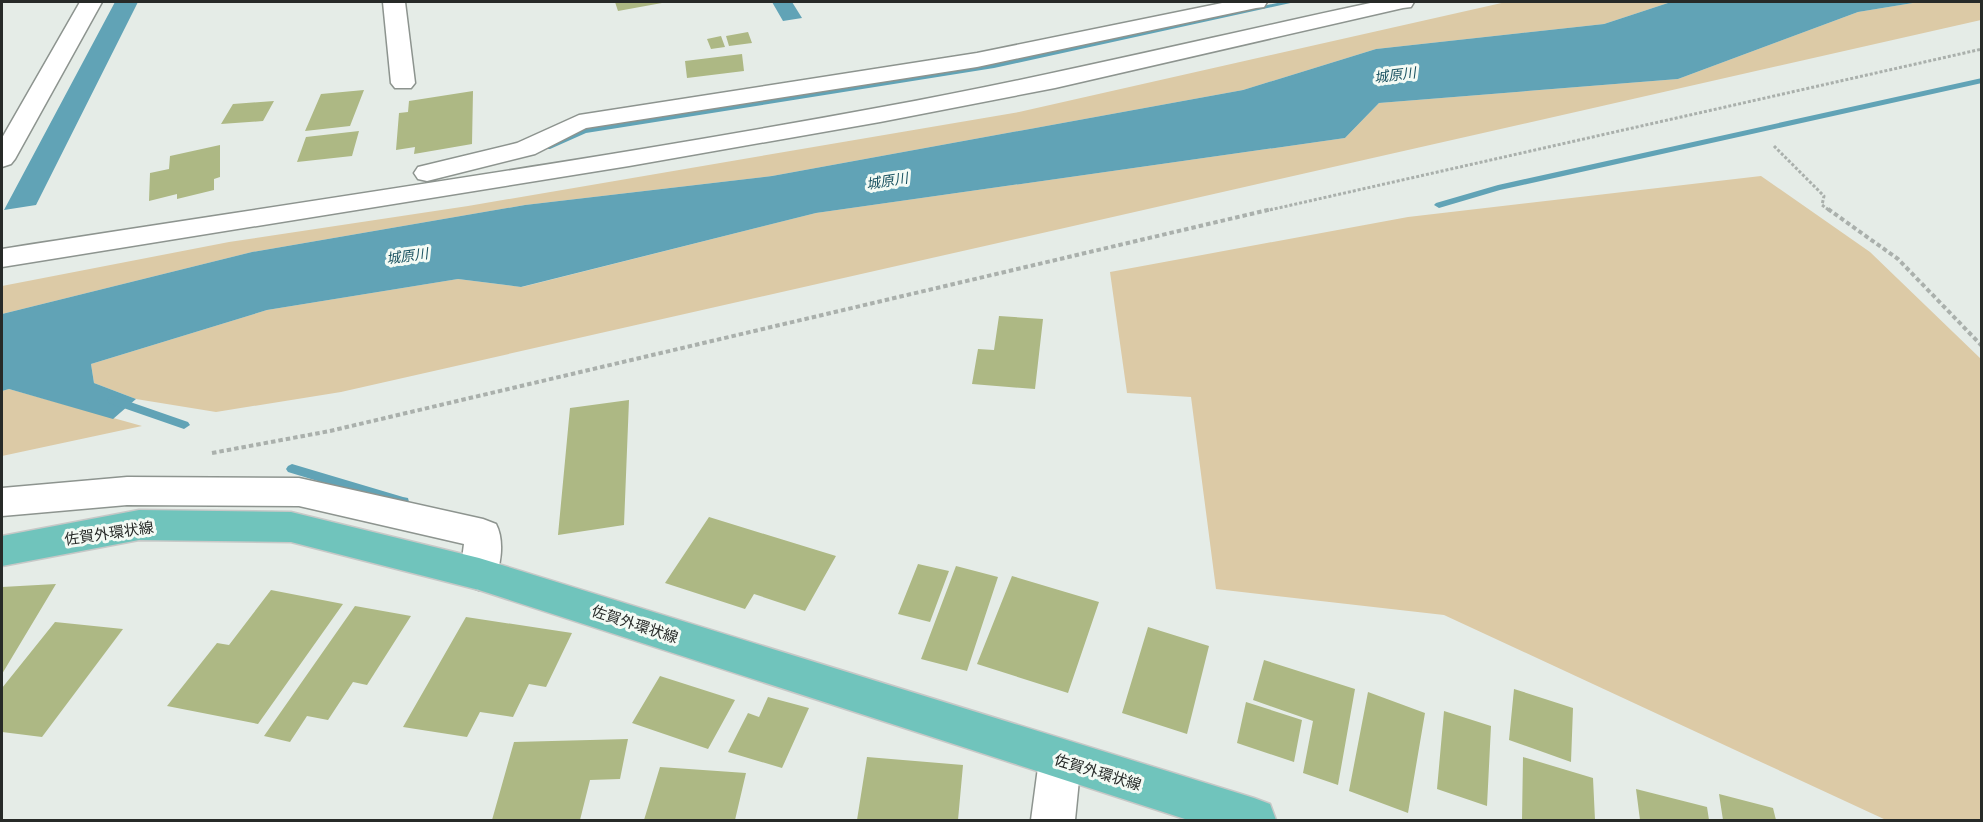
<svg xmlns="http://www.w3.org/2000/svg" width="1983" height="822" font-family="'PT Sans','Noto Sans JP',sans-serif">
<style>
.green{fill:#dccaa6}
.water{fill:#61a3b6}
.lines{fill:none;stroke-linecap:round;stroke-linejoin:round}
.stream{fill:#61a3b6;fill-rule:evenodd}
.building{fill:#adb884}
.street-casing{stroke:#8d948f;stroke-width:3}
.primary-casing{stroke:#c7c8c7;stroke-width:3}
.path-far1{stroke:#aab0ac;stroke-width:3;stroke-dasharray:3 2;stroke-linecap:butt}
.path{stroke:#aab0ac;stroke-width:4;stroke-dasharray:4.5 3;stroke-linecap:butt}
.street{fill:#fff;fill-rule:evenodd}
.primary{fill:#70c4bc;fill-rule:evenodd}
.labels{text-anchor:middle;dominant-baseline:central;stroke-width:6;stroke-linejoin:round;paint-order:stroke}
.far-water-label{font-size:14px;font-style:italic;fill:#1b5361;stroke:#f3faf4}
.street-label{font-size:15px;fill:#272a28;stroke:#f3faf4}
</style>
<rect width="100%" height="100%" fill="#e5ece7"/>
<path class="green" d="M 1506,2 L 1671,2 L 1604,24 L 1376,49 L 1243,90 L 772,176 L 525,205 L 252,252 L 2,314 L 2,286 L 229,242 L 468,206 L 1019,112 Z
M 1919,2 L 1981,2 L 1981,20 L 341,392 L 216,412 L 136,399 L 94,383 L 91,364 L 267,310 L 458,279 L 522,287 L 816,213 L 1345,138 L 1379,103 L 1678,79 L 1858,12 Z
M 1761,176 L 1870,252 L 1981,359 L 1981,820 L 1886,820 L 1444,615 L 1216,589 L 1191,397 L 1127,393 L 1110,272 L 1408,217 Z
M 9,389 L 142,426 L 2,456 L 2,391 Z"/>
<path class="water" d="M 115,2 L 138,2 L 36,205 L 4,210 Z
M 772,2 L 792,2 L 802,18 L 783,21 Z
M 1671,2 L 1919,2 L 1858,12 L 1678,79 L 1379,103 L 1345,138 L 816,213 L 521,287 L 458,279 L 267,310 L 91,364 L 94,383 L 136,399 L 113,419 L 9,389 L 2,391 L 2,314 L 252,252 L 525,205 L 772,176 L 1243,90 L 1376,49 L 1604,24 Z"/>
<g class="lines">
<path class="stream" d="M 1282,2 L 1295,2 L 994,68 L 586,133 L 550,149 L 544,149 L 542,147 L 584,128 L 994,62 Z
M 1982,78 L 1982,83 L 1500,190 L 1439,208 L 1434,205 L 1436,203 L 1498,185 Z
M 113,396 L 188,422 L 190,425 L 184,429 L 109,403 L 107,400 L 109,397 Z
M 292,464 L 403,497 L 408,498 L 409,502 L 408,506 L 403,507 L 288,472 L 286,469 L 288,466 Z"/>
</g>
<path class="building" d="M 615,2 L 662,2 L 662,3 L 618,11 Z
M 748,32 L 752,43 L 729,46 L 726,36 Z
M 721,36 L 725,47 L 711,49 L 707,39 Z
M 742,54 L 744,71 L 687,78 L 685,61 Z
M 364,90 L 350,126 L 305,131 L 321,94 Z
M 473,91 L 472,144 L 414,154 L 415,147 L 396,150 L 399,113 L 408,112 L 409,101 Z
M 274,101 L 263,121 L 221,124 L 233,104 Z
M 359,131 L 352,156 L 297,162 L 306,137 Z
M 220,145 L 220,177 L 214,179 L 214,190 L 177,199 L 177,194 L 149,201 L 150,173 L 169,169 L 170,156 Z
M 999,316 L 1043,319 L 1035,389 L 972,384 L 978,349 L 994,350 Z
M 629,400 L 624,525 L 558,535 L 570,408 Z
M 709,517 L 836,556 L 805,611 L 754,594 L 745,609 L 665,583 Z
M 918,564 L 949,571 L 930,622 L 898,614 Z
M 956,566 L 998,577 L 967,671 L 921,659 Z
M 1012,576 L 1099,602 L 1068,693 L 977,664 Z
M 56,584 L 2,674 L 2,587 Z
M 271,590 L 343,604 L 258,724 L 167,706 L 217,643 L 229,645 Z
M 355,606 L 411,616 L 367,685 L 353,682 L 328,720 L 307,716 L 290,742 L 264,736 Z
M 466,617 L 572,633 L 546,687 L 529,684 L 513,717 L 480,712 L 467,737 L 403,727 Z
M 55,622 L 123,629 L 42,737 L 2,732 L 2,688 Z
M 1148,627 L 1209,646 L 1187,734 L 1122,713 Z
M 1264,660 L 1355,689 L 1338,785 L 1303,773 L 1313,721 L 1253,700 Z
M 660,676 L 735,700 L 708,749 L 632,723 Z
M 1514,689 L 1573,708 L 1571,762 L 1509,740 Z
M 1368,692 L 1425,713 L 1408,813 L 1349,791 Z
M 768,697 L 809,708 L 782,768 L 728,752 L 748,713 L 759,717 Z
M 1246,702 L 1302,720 L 1294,762 L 1237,743 Z
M 1444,711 L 1491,726 L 1487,806 L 1437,789 Z
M 628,739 L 620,779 L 590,780 L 580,820 L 492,820 L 514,742 Z
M 867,757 L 963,765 L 958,820 L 857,820 Z
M 1523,757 L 1593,778 L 1595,820 L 1522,820 Z
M 660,767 L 746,773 L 735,820 L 644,820 Z
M 1636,789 L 1707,807 L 1709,820 L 1640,820 Z
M 1719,794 L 1773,808 L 1776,820 L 1723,820 Z"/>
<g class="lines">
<g class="street-casing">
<path id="street" d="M 80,2 L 102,2 L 15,159 L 11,164 L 2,167 L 2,138 Z
M 383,2 L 405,2 L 415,83 L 411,88 L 395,88 L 391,83 Z
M 1227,2 L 1267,2 L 1264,7 L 1256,8 L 977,67 L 586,128 L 535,154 L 427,181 L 418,179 L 414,173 L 418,167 L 517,143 L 579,115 L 977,53 Z
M 1375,2 L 1414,2 L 1411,7 L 1403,8 L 1055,88 L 880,122 L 629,166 L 2,267 L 2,249 C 295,203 590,161 882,107 C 1047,77 1211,37 1375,2 Z
M 127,477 L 299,478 L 483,519 L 496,524 C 505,541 501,568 492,585 L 479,590 L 466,585 L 460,574 L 464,544 L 299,506 L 127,505 L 2,516 L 2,488 Z
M 1060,740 L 1075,746 L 1081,760 L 1075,820 L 1031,820 L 1039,760 L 1045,746 Z"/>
</g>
<g class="primary-casing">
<path id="primary" d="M 139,510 L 291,512 L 479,558 L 1254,798 L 1270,804 L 1276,820 L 1188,820 L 479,590 L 291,542 L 139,540 L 2,566 L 2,536 Z"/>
</g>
<path class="path-far1" d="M 1774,146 L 1824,196 L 1822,205 L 1830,211
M 1265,211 L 1982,49"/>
<path class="path" d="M 1828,209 L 1898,259 L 1982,346
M 212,453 L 330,431 L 1272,209"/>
<use href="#street" class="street"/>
<use href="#primary" class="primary"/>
</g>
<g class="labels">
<g class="far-water-label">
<text transform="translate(1395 75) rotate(-7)">城原川</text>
<text transform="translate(887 181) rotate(-9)">城原川</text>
<text transform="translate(407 256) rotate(-8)">城原川</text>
</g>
<g class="street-label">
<text transform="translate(109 533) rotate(-8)">佐賀外環状線</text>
<text transform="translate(635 624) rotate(18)">佐賀外環状線</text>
<text transform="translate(1098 772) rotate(17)">佐賀外環状線</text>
</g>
</g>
<rect width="1983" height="822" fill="none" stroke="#272a28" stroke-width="6"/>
</svg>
